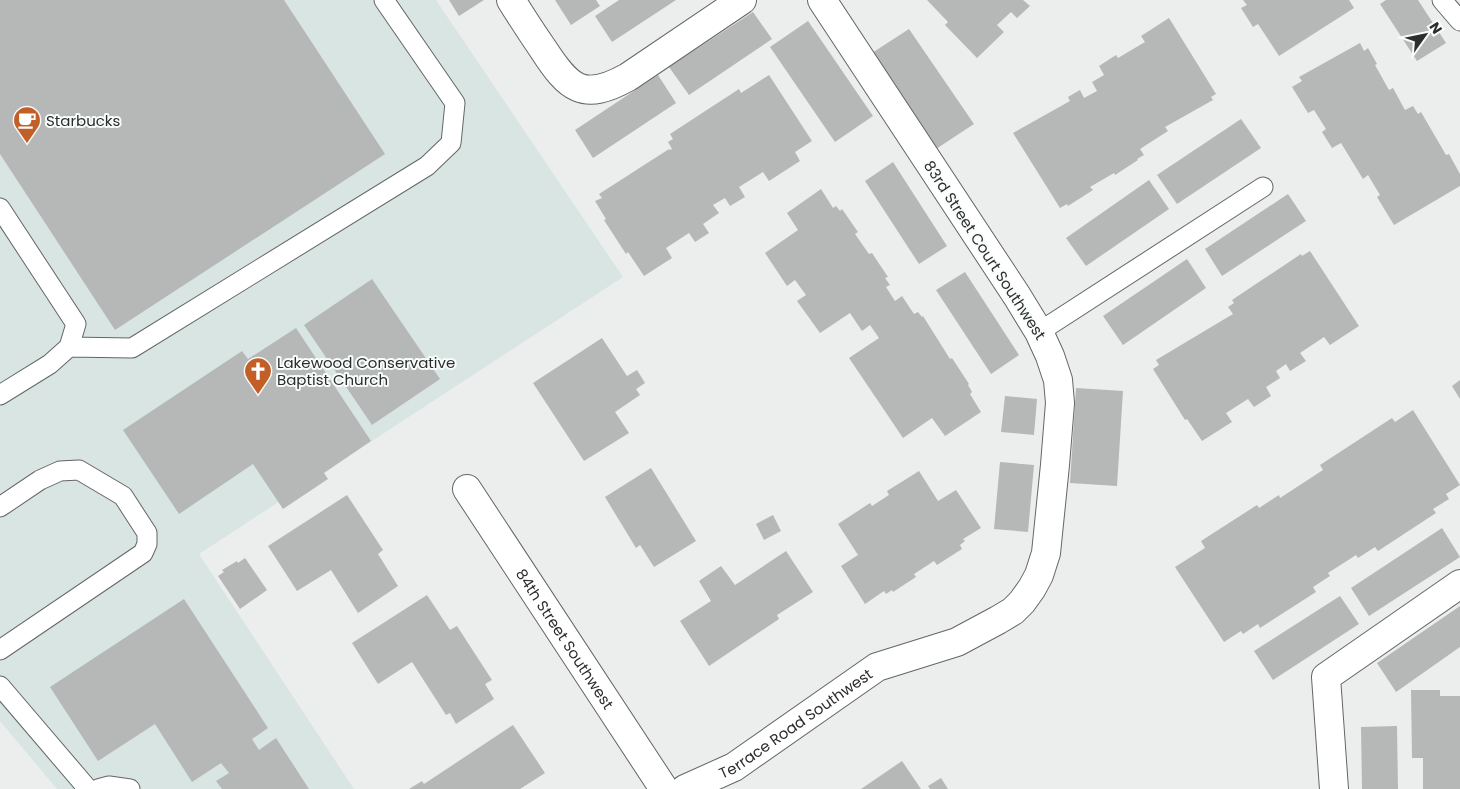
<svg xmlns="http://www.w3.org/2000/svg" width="1460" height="789" font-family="Poppins,sans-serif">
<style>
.built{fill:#d9e5e2}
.building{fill:#b5b8b7}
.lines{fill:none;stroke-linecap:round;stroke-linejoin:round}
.service-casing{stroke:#636665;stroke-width:21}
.minor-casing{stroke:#636665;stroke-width:30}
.service{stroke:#fff;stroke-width:19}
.minor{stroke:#fff;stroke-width:28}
.labels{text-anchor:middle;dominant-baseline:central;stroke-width:4;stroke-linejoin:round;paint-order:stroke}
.poi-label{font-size:15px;fill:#2c2d2d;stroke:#f8fcfa;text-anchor:start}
.street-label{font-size:15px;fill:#2c2d2d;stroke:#f8fcfa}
</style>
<rect width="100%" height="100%" fill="#ebeeed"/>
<path class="built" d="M 0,0 L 436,0 L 623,277 L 199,554 L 354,789 L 57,789 L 0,721 Z"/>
<path class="building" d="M 0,0 L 284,0 L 385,154 L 115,330 L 0,154 Z
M 449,0 L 484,0 L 459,16 Z
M 555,0 L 596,0 L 600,6 L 571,25 Z
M 619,0 L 676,0 L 612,42 L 595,16 Z
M 927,0 L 1023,0 L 1030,6 L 1017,18 L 1011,12 L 997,25 L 1004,32 L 977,58 L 945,25 L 948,22 Z
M 1243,0 L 1349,0 L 1354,8 L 1279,56 L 1258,24 L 1253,27 L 1241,8 L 1247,5 Z
M 1386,0 L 1418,0 L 1446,43 L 1417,61 L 1380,4 Z
M 753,12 L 772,39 L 689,95 L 669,67 Z
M 1169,18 L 1216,94 L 1211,97 L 1213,100 L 1165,127 L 1168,131 L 1140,149 L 1144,155 L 1137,159 L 1138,160 L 1115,175 L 1114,173 L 1090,187 L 1093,190 L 1068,206 L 1067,204 L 1060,208 L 1013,133 L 1070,101 L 1068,97 L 1080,90 L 1084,98 L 1097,91 L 1092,82 L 1104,75 L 1099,66 L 1116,55 L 1118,58 L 1145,42 L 1141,36 Z
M 808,21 L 873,116 L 835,142 L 770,47 Z
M 909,29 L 974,124 L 936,149 L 872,53 Z
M 1360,43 L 1364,51 L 1368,48 L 1377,64 L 1375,65 L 1389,90 L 1393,88 L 1405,110 L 1413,106 L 1418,114 L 1421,112 L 1446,155 L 1449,154 L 1460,174 L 1460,186 L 1394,225 L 1377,197 L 1380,195 L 1368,175 L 1363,179 L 1341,143 L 1332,148 L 1322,132 L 1326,129 L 1314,110 L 1308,113 L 1292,87 L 1302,81 L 1299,77 Z
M 658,75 L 676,103 L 593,158 L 575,130 Z
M 769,75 L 812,141 L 795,152 L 800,161 L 769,181 L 763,172 L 739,187 L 745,197 L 730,206 L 725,198 L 713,205 L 719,213 L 703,224 L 709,233 L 695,242 L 689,233 L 666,248 L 672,258 L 644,276 L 628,252 L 626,254 L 604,220 L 606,219 L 595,201 L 602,198 L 599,194 L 669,149 L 670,150 L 672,149 L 668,142 L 673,139 L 670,134 L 739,89 L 741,93 Z
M 1241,119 L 1261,148 L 1177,204 L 1157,175 Z
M 893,162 L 947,246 L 919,264 L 865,181 Z
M 1149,180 L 1169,209 L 1086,266 L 1066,238 Z
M 821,189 L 833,208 L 836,206 L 840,211 L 842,209 L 858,232 L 855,234 L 869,254 L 872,253 L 888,277 L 885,278 L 890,285 L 886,287 L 895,301 L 902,296 L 914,314 L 918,312 L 922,317 L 923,316 L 950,359 L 952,358 L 969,384 L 968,385 L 972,392 L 970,394 L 981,412 L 945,436 L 932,418 L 903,438 L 849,358 L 879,338 L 870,325 L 862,331 L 850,313 L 820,333 L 797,301 L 806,295 L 795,280 L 787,286 L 765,253 L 798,230 L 787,213 Z
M 1288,194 L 1306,221 L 1222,276 L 1205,249 Z
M 1310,251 L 1359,326 L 1330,345 L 1324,337 L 1300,353 L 1306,361 L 1290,371 L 1286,364 L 1276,371 L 1280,378 L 1266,387 L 1271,396 L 1254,407 L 1248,399 L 1226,413 L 1232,422 L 1202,441 L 1187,419 L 1185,420 L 1153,369 L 1159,365 L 1156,360 L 1233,314 L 1228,307 L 1234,303 L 1232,300 L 1301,254 L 1302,256 Z
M 1187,259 L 1206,288 L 1123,345 L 1103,316 Z
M 965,272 L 1019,355 L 991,374 L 936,290 Z
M 372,279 L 440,379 L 372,425 L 304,325 Z
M 296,328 L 371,441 L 324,473 L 328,479 L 283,509 L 253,464 L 179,514 L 123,430 L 242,351 L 248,359 Z
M 602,338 L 627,376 L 637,370 L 645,383 L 636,389 L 640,395 L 615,412 L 629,433 L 584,461 L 533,383 Z
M 1460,380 L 1460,399 L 1452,386 Z
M 1076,388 L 1123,391 L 1117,486 L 1070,483 Z
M 1005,396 L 1037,399 L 1034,435 L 1001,432 Z
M 1413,410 L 1460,485 L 1446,494 L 1449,499 L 1433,509 L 1436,513 L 1378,551 L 1375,547 L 1358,558 L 1356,555 L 1328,573 L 1330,576 L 1313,587 L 1316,592 L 1260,628 L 1258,624 L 1243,634 L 1241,631 L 1224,642 L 1175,567 L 1205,548 L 1201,541 L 1257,505 L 1259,508 L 1279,495 L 1280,498 L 1323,470 L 1320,465 L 1392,418 L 1395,422 Z
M 1000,462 L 1034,465 L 1028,532 L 994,529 Z
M 651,468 L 696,541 L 654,567 L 640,545 L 636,548 L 605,497 Z
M 919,471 L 938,501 L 956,490 L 981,528 L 963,539 L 965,541 L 960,545 L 962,549 L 937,565 L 934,561 L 914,574 L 916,577 L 893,592 L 892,590 L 886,594 L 884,591 L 865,604 L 841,566 L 858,555 L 838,524 L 870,503 L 872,506 L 889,495 L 887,491 Z
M 347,495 L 383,550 L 378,554 L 398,586 L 358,613 L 331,570 L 297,591 L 268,546 Z
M 773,515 L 781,531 L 764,540 L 756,524 Z
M 1442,528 L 1460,557 L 1369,616 L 1351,588 Z
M 786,551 L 813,592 L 777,615 L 779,619 L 709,666 L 680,621 L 711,601 L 699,581 L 721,566 L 735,585 Z
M 245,558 L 267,590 L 240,609 L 218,576 L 224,572 L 222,570 L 237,561 L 238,563 Z
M 427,595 L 450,630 L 457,626 L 492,680 L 485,684 L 494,699 L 456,724 L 450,713 L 446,715 L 412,662 L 378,684 L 352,643 Z
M 1340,596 L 1359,624 L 1273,680 L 1254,651 Z
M 184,599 L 268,728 L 252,739 L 259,750 L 276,738 L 309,789 L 222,789 L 216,781 L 229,773 L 221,763 L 192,782 L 155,724 L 98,761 L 50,687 Z
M 1460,606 L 1460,647 L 1396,692 L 1377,663 Z
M 1411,690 L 1440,690 L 1440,696 L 1460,696 L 1460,789 L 1423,789 L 1423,758 L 1412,758 Z
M 513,725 L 545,773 L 520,789 L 409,789 L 422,781 L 424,784 Z
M 1397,726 L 1398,789 L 1362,789 L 1361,727 Z
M 902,761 L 921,789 L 861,789 Z
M 941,778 L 948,789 L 930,789 L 928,786 Z"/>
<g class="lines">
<g class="service-casing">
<path id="service" d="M 1442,0 L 1460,21
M 0,208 L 76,324 L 69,347 L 50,364 L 0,395
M 1039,332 L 1263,187
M 69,347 L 132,348 L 427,166 L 451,143 L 455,103 L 384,0
M 0,507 L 40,480 L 60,471 L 79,470 L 123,496 L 147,533 L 147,544 L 143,553 L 0,650
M 0,686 L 88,789
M 98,789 L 109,786 L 130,789"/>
</g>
<g class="minor-casing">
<g id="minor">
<path d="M 511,0 C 521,16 532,33 543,49 C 569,89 583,102 628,77 L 742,0"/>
<path id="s1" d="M 467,489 L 664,789"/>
<path id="s2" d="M 685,789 L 734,767 L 877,667 L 957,642 L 998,620 L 1013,611 L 1022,602 L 1032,588 L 1039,575 L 1046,553 L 1055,465 L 1060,403 L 1058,380 L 1050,356 L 1039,332 L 1017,296 L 822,0"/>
<path d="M 1334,789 L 1326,677 L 1460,584"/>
</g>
</g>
<use href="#service" class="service"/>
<use href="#minor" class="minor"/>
</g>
<defs>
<g id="cafe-pin" transform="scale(1.4375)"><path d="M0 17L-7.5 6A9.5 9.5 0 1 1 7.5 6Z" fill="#c25f28" stroke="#f8fcfa"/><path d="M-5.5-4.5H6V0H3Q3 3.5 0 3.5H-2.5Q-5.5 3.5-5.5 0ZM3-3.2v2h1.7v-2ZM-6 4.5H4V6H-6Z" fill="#fff"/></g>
<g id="church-pin" transform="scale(1.4375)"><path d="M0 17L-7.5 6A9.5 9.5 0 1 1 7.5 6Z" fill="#c25f28" stroke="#f8fcfa"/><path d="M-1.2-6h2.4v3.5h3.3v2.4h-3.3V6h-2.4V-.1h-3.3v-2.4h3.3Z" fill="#fff"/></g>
</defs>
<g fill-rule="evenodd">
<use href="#cafe-pin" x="27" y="120"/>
<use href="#church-pin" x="258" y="371"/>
</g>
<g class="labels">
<g class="poi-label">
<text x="46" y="120">Starbucks</text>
<text x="277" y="362">Lakewood Conservative<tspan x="277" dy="17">Baptist Church</tspan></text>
</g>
<g class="street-label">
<text transform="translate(985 250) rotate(57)">83rd Street Court Southwest</text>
<text stroke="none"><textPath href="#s1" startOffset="179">84th Street Southwest</textPath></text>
<text stroke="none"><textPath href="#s2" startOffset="129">Terrace Road Southwest</textPath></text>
</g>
</g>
<g transform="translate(1425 35) rotate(57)" stroke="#f8fcfa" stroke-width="4" paint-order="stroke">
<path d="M0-4L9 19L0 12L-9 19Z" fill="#2c2d2d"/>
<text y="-8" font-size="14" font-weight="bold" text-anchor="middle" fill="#2c2d2d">N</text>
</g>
</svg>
